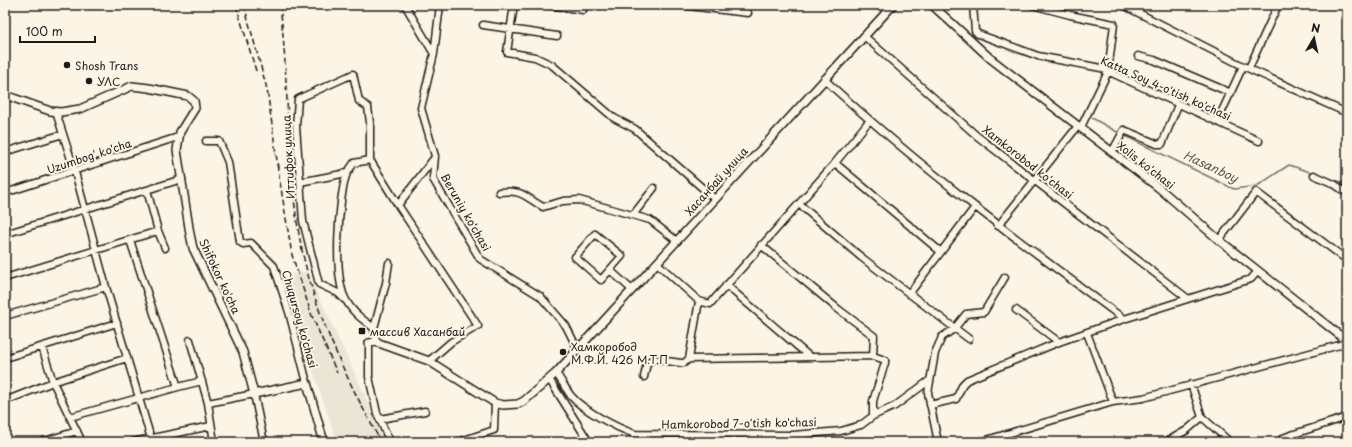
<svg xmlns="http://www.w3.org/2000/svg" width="1352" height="447" font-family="'Playpen Sans',sans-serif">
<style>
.built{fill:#ebe5d6}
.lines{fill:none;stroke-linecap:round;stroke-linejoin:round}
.stream{stroke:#75726c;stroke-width:1.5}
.minor-casing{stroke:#1c1c1c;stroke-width:9}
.tertiary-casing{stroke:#1c1c1c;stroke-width:10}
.minor{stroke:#fcf5e5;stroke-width:6}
.tertiary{stroke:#fcf5e5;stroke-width:7}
.rail{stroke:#1c1c1c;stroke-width:1.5;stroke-dasharray:6 3;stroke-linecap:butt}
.poi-dot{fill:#1c1c1c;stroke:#fcf5e5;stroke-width:1.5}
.labels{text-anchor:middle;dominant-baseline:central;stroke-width:4;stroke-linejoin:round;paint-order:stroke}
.poi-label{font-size:11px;fill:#1c1c1c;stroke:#fcf5e5;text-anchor:start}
.street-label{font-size:11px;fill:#1c1c1c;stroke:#fcf5e5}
.water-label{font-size:12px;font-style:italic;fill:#575551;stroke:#fcf5e5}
</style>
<rect width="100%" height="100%" fill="#fcf5e5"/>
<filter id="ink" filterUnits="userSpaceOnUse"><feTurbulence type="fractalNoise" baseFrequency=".025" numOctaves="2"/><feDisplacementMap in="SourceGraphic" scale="8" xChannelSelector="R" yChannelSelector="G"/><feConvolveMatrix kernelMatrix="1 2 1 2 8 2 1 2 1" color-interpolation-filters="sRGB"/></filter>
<g filter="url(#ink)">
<path class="built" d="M 307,271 L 387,442 L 337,442 L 281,277 Z"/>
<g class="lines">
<path class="stream" d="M 1092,118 L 1119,133
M 1123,135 L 1234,189 L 1257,186 L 1289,165 L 1313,173
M 1329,179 L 1347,183"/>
<g class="minor-casing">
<path id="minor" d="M 405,5 L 434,54 L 421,108 L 435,156 L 433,179 L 480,259 L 540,296 L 566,326 L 577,348
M 514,5 L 507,52 L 535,57 L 552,65 L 614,118 L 635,129 L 715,199
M 549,5 L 583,10
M 680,5 L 748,13
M 973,5 L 975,31 L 978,34 L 1038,56 L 1101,68 L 1259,141
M 1032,5 L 1070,15 L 1114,24 L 1108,72 L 1081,127
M 1123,5 L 1243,66 L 1347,113
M 483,25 L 557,36
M 864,36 L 977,136 L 1187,298
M 434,54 L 440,5
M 1138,56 L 1154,60 L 1231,93
M 1249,68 L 1278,5
M 824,79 C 918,166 1021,243 1124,319
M 56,112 L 75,172 L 106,287 L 152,442
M 1217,122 L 1243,66
M 206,141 L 219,141 L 228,162 L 240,242 L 243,244 L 251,243 L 274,266 L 289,312 L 307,383
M 5,152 L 63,134
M 1112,152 L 1124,130 L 1157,144 L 1162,144 L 1178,105
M 370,160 L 354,163 C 352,166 349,170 347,173 C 338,197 333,278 346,300 C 352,312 363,320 374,328 L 376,342
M 835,163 L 941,252
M 1314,175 L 1334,184 L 1347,193
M 300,182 L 347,173
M 147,190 L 158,231 L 165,248
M 499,192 C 523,189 525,197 543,207 L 563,201 L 579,200 L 650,220 L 677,241
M 5,193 L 178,137
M 799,204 L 861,257 L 969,339
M 398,205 L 435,157
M 633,215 L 654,188
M 998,226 L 1078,126
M 5,234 L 182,179
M 595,234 L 622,256 L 601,280 L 575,257 Z
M 130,240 L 178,387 L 202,381
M 1219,240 L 1256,192 L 1347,260
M 761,245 L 838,309 L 874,336 L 873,356
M 657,263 L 699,301 L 710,304 L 835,163 L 869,121
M 610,270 L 632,290
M 5,278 L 158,231
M 726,285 L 810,357
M 909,294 L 975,207
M 345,300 L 338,293 L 319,284 L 303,221 L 296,126 L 298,99 L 353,74 L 359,101 L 368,107 L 370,123 L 370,160 L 398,205 L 478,326 L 451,342 L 429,361
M 699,301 L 689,359 L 873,356 L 885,360 L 885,363 L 873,401 L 873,416
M 1016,310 L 1059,342
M 5,316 L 106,287
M 374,328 L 386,283 L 389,263
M 1087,333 L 1113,402
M 190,340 L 208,403 L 214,442
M 369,343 L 369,377 L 377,413 L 390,442
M 42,347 L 53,382 L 82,442
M 5,358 L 117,323
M 556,373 C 561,380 566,389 571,396 C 584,411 617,428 635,434 L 793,435 L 841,431 L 861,425 L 873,416 L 895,406 L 930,380
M 644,377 L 647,363 L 653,359 L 681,363 L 684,363 L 689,359
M 549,379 L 589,442
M 5,401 L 53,382 L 127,358
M 208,403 L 254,394 L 264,442
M 930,405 L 956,399 L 963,384 L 967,380 L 1059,342 L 1124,319 L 1251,279 L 1258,271
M 70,417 L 178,387
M 1202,417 L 1230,442
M 380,419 L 425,411
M 41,442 L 77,431
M 133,442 L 211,426
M 458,442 L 494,430 L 495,403
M 938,442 L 928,393 L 935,353 L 942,337 L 954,329 L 966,314 L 984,312 L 1005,277
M 980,442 L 1113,402 L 1143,398 L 1347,343
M 1166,442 L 1187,430 L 1202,417 L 1191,384
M 1279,442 L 1283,438 L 1291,435 L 1347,417"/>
</g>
<g class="tertiary-casing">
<path id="tertiary" d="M 932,5 L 991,59 L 1159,188 L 1219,240 L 1347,341
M 5,95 L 50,111 L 61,112 L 80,109 L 132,86 L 149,88 L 188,96 L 194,101 L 195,108 L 180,132 L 177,150 L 190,234 L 193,248 L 243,352 L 254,394 L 307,383 L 324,442
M 369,343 L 376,342 L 429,361 L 495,403 L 503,405 L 518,404 L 524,401 L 556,373 L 893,5"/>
</g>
<use href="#minor" class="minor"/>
<use href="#tertiary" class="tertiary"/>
<path class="rail" d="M 236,5 L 257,74
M 244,5 L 267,89 L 278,168
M 280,5 C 289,81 286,159 299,234 C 311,307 346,378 381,442
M 277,164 L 292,255 L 312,316 L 337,373"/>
</g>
</g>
<g class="poi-dot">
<circle cx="67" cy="65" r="4"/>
<circle cx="89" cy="81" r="4"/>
<rect x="358" y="327" width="8" height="8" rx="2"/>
<circle cx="563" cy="352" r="4"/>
</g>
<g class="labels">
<g class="poi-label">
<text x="75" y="65">Shosh Trans</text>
<text x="97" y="81">УЛС</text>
<text x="370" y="331">массив Хасанбай</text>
<text x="571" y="346">Хамкоробод<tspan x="571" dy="13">М.Ф.Й. 426 М.Т.П</tspan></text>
</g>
<g class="street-label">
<text transform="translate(1166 88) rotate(24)">Katta Soy 4-o'tish ko'chasi</text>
<text transform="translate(89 156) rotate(-18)">Uzumbog' ko'cha</text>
<text transform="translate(288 157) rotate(-93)">Иттифок улица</text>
<text transform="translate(1028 162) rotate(38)">Xamkorobod ko'chasi</text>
<text transform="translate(1146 165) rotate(38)">Xolis ko'chasi</text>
<text transform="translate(716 181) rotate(-48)">Хасанбай улица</text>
<text transform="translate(466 212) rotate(60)">Beruniy ko'chasi</text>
<text transform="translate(220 276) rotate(65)">Shifokor ko'cha</text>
<text transform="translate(300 319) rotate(74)">Chuqursoy ko'chasi</text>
<text transform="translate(739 423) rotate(-1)">Hamkorobod 7-o'tish ko'chasi</text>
</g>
<g class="water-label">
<text transform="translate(1211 166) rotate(25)">Hasanboy</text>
</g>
</g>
<rect width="1352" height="447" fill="none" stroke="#fcf5e5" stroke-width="20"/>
<rect x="10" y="10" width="1332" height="427" fill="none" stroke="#1c1c1c" stroke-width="1.5" filter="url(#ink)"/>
<g transform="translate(1314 38) rotate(9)" stroke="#fcf5e5" stroke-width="3" paint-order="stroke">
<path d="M0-3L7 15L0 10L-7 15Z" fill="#1c1c1c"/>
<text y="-6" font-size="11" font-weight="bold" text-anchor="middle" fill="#1c1c1c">N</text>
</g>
<path d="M20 36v6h75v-6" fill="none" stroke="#1c1c1c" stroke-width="2"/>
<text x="26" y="36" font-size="12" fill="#1c1c1c" stroke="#fcf5e5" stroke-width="3" paint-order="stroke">100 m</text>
</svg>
